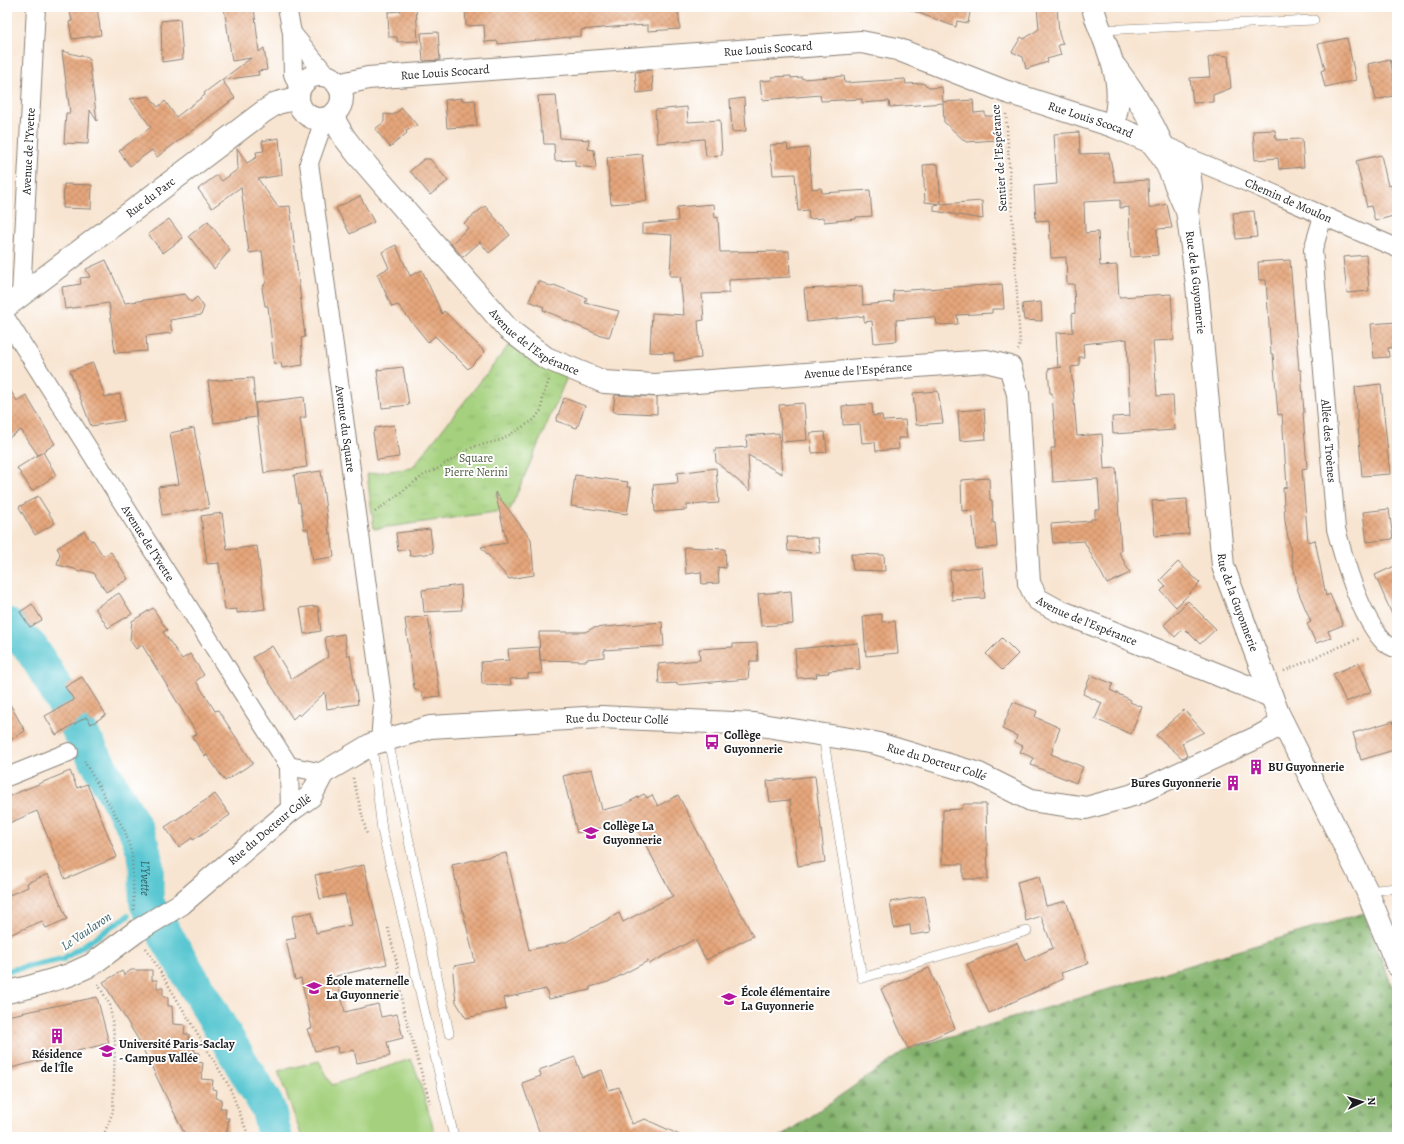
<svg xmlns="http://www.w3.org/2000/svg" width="1404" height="1144" font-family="Alegreya,serif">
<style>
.green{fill:#a5d17e;stroke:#60764d}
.forest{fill:url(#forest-firs);stroke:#506844}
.park{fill:url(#park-tufts);stroke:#60764d}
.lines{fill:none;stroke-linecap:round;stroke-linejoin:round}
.stream{stroke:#5ac7d2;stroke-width:6}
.river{stroke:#5ac7d2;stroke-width:35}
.building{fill:url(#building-cross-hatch)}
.service-casing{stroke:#8a8076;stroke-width:10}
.minor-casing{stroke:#8a8076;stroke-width:20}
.tertiary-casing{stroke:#8a8076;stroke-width:24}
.path{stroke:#8a8076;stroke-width:2.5;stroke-dasharray:1 3;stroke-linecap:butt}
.service{stroke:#fff;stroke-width:9}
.minor{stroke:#fff;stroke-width:18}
.tertiary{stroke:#fff;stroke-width:22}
.labels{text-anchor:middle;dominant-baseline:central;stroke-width:4;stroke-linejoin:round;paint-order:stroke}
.street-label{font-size:12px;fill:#1c1c1c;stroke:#fff}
.park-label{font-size:12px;fill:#4c5b3e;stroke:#fff}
.poi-label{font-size:12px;font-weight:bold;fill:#1c1c1c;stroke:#fff;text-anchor:start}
.water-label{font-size:13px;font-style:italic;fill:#356065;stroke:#fff}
</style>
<defs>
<pattern id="forest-firs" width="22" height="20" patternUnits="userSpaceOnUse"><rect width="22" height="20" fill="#84b36d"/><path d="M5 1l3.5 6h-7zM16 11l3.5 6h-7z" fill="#6b9159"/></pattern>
<pattern id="park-tufts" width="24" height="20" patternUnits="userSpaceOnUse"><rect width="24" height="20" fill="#a5d17e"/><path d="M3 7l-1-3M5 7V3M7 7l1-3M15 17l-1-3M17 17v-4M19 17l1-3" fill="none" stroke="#8db36c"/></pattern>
<pattern id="building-cross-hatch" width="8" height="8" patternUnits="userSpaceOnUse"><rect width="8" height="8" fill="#e5a67c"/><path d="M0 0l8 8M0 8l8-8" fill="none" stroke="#c48e6b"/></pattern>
</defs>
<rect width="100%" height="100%" fill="#fff"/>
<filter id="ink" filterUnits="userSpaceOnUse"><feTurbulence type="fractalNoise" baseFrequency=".025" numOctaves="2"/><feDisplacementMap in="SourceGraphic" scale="8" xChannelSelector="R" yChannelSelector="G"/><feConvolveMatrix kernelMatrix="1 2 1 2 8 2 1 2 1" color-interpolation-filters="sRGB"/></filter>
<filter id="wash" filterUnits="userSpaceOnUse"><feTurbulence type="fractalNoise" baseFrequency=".012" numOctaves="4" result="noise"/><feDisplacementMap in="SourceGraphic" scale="16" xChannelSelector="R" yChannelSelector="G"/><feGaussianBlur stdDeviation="0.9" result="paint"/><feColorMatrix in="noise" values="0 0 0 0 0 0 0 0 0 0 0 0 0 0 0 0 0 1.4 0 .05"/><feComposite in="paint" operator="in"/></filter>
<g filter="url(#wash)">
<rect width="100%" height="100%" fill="#f8e5d1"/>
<path class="green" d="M 411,1059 L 418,1076 L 436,1137 L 302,1137 L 278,1071 L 319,1061 L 332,1085 Z"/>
<path class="forest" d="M 1364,913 L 1397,999 L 1397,1137 L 780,1137 L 908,1049 Z"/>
<path class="park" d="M 510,344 L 532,360 L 567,377 L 510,510 L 374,529 L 367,474 L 412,468 Z"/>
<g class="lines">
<path class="stream" d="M 7,971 L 63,959 L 128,916"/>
<path class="river" id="s1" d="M 7,625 L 31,648 L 45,670 L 136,830 C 140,841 145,851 146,863 C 147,877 145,890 147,904 L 268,1108 L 275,1137"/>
</g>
<g id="blocks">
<path class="building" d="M 69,7 L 97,7 L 101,35 L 72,39 L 69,22 L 72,21 Z
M 224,7 L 254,7 L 259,52 L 264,48 L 267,70 L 258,71 L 259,75 L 222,80 L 235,98 L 157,157 L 152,150 L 130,166 L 119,151 L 151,127 L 130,99 L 149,96 L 158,107 L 165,101 L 176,117 L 205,95 L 204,93 L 251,58 L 232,61 Z
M 400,7 L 416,7 L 418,41 L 397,42 L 397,37 L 389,37 L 388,12 L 401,11 Z
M 465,7 L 678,7 L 680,29 L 648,31 L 648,25 L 613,27 L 581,30 L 581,36 L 498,44 L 498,41 L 485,42 L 484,25 L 466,26 Z
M 908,7 L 971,7 L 968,23 L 957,21 L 956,27 L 908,9 Z
M 1037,7 L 1057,7 L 1059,34 L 1063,44 L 1058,45 L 1061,55 L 1047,59 L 1048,62 L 1026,69 L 1023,57 L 1012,52 L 1021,37 L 1024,39 L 1039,29 Z
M 180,19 L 183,59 L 162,62 L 161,21 Z
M 438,32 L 440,60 L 423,61 L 421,33 Z
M 1347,38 L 1356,80 L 1325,87 L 1321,71 L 1325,69 L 1318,44 Z
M 62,51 L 89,58 L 97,121 L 90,110 L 88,144 L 64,143 L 66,113 L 70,113 Z
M 1217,55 L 1228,56 L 1231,88 L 1213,95 L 1213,102 L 1193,103 L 1190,78 L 1210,77 L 1208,58 Z
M 1390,59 L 1397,95 L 1376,100 L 1368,64 Z
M 652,70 L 653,91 L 637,93 L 635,72 Z
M 791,76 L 791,78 L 802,77 L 802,79 L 844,76 L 845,83 L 905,79 L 906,84 L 922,83 L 931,88 L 942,87 L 943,102 L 973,100 L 974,113 L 985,112 L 985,116 L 996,116 L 998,140 L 966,142 L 944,122 L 943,103 L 890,107 L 889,101 L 862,103 L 862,99 L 821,101 L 820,95 L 762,100 L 760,81 L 772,80 L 772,77 Z
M 556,95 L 560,138 L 589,140 L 588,149 L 594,150 L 596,168 L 575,166 L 575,160 L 555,161 L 554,144 L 544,144 L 543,132 L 541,132 L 538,96 Z
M 462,98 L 462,101 L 475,100 L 477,126 L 447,128 L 445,100 Z
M 744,98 L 746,131 L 732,132 L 730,100 Z
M 687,107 L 688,122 L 720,120 L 722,155 L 706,156 L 704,139 L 657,143 L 655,110 Z
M 402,108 L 417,125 L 406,131 L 407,133 L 390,147 L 375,129 L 384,122 L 384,114 L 393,115 Z
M 1275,130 L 1276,140 L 1302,139 L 1304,167 L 1279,169 L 1278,158 L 1255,160 L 1253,131 Z
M 1079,132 L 1080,154 L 1109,153 L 1115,182 L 1148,180 L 1149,208 L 1167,204 L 1172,228 L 1157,229 L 1158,255 L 1131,257 L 1129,207 L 1120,208 L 1120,200 L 1084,202 L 1085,233 L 1098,232 L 1100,266 L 1117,265 L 1119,297 L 1171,294 L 1173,326 L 1174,340 L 1153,341 L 1157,396 L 1173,395 L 1175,430 L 1113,434 L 1112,417 L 1130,416 L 1127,339 L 1083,344 L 1084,357 L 1079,357 L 1079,366 L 1071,367 L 1077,436 L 1102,434 L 1104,469 L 1116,468 L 1121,551 L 1119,552 L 1130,573 L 1107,584 L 1084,541 L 1053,543 L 1051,524 L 1091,521 L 1091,519 L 1095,519 L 1095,510 L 1100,510 L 1098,479 L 1053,482 L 1051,448 L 1055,448 L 1055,437 L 1052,393 L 1050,393 L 1048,369 L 1062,367 L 1058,368 L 1056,333 L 1073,332 L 1072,314 L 1075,313 L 1074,284 L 1067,284 L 1066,257 L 1051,258 L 1049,220 L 1036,221 L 1034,186 L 1057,184 L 1054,134 Z
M 279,138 L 282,175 L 258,179 L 278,207 L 290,206 L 305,337 L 301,338 L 303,365 L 282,368 L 281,363 L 274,364 L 268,306 L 265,306 L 262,288 L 266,282 L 262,251 L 249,253 L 241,187 L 212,208 L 198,189 L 217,175 L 222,181 L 238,169 L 237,148 L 247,163 L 257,157 L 256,152 L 264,151 L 262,141 Z
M 787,144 L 788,150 L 809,148 L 812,189 L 821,188 L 822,193 L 870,190 L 872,216 L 856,217 L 856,219 L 824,222 L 824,218 L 809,219 L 808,210 L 798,211 L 795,174 L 773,175 L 770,145 Z
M 642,154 L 647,201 L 611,204 L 607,157 Z
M 1381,155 L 1388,186 L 1391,185 L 1397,210 L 1392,211 L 1393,216 L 1375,221 L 1371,206 L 1367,207 L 1356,161 Z
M 424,159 L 430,159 L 448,181 L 430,195 L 410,171 Z
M 938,164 L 941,204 L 982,201 L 983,219 L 934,211 L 934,205 L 940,204 L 925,202 L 923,165 Z
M 64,184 L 92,185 L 91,209 L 63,208 Z
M 360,196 L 374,222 L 350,234 L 336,208 Z
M 714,204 L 715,218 L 718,217 L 720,252 L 789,251 L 790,277 L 729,280 L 729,293 L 702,294 L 704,320 L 698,321 L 701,358 L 674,361 L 674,353 L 650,352 L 652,313 L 684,315 L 680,276 L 670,276 L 672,235 L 642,233 L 642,224 L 678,221 L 677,207 Z
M 485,206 L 510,235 L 489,253 L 480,242 L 463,257 L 451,244 L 468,228 L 464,223 Z
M 1254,211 L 1257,237 L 1236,239 L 1233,213 Z
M 169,219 L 183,238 L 163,253 L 148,234 Z
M 208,221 L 230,250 L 214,269 L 189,236 Z
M 396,245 L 410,276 L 422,270 L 442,314 L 444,311 L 485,352 L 468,369 L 435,336 L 428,342 L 398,305 L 392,307 L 377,274 L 389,268 L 382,252 Z
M 1366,255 L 1369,291 L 1347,293 L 1343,257 Z
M 106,260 L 125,303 L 185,294 L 191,302 L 197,297 L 204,307 L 201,315 L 170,320 L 172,333 L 146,336 L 147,351 L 115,353 L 109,303 L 65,309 L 62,287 L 81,284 L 80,278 L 90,277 L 86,269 Z
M 1290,260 L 1299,370 L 1301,370 L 1304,413 L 1303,413 L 1307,468 L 1302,469 L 1308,542 L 1315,540 L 1326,596 L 1330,594 L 1343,625 L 1328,631 L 1331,638 L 1316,643 L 1307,624 L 1311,622 L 1298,591 L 1285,521 L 1283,488 L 1287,487 L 1282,414 L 1278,415 L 1273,354 L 1271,354 L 1266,280 L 1259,280 L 1258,262 Z
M 538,281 L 553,287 L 554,285 L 587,298 L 585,303 L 619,311 L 609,337 L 597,334 L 562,319 L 562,318 L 543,310 L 544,307 L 529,301 Z
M 1002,284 L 1004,309 L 992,309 L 992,313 L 957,315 L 958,324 L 941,325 L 940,324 L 937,324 L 936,318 L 933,317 L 896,320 L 897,341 L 874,343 L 872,321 L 864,322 L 864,316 L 807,322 L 804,289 L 862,286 L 863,305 L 894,302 L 893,291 Z
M 1041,302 L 1042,321 L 1024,320 L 1022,304 Z
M 1397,322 L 1397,347 L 1388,348 L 1389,357 L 1374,358 L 1371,324 Z
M 93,363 L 105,397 L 120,394 L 124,421 L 91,426 L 70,371 Z
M 403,367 L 409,405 L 382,408 L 377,370 Z
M 253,378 L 256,417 L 214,423 L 208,381 Z
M 1381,384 L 1390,474 L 1362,476 L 1355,387 Z
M 7,385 L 17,401 L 26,395 L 55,444 L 38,455 L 21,430 L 7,439 Z
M 938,391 L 943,423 L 916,425 L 913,393 Z
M 615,395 L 657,397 L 657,414 L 613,412 Z
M 304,397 L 306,417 L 300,418 L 307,467 L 264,473 L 255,403 Z
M 564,398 L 585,406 L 577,428 L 556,421 Z
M 804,403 L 807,440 L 782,442 L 779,405 Z
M 872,404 L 873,416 L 882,415 L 883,421 L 905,420 L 907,438 L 898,438 L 899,449 L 876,451 L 875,442 L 862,443 L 860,424 L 843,425 L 842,406 Z
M 984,409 L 986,439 L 960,441 L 958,411 Z
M 394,425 L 399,457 L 377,460 L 373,432 L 375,431 L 375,428 Z
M 194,428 L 209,508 L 162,515 L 158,487 L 179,484 L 170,433 Z
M 825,432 L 827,452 L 812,453 L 810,433 Z
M 779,433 L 782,474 L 748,455 L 750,491 L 716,462 L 715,449 L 747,447 L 746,436 Z
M 43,452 L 56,475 L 32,491 L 17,468 Z
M 716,468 L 719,503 L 687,505 L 687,510 L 655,512 L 653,485 L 678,483 L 677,473 Z
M 321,471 L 329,534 L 331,533 L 334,557 L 313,560 L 308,529 L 304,529 L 300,502 L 298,503 L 294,475 Z
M 575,475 L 628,482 L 627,487 L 631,487 L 627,514 L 571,506 Z
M 989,478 L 990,500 L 992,500 L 993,523 L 995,523 L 997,547 L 976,549 L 972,510 L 962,511 L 961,480 Z
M 495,492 L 531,539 L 534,575 L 509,579 L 481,547 L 507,543 Z
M 38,496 L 55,523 L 35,535 L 19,507 Z
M 1187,499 L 1189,534 L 1155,536 L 1152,501 Z
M 1389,509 L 1393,539 L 1367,542 L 1363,512 Z
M 222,513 L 227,550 L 257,546 L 265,609 L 237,613 L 237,609 L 225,610 L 219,563 L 207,564 L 201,516 Z
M 430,529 L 433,553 L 410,556 L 409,549 L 398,551 L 396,533 Z
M 84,531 L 91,541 L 93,540 L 103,556 L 111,552 L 128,579 L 106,592 L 94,573 L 82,570 L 78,572 L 75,569 L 57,565 L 60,553 L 57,548 Z
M 787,537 L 818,538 L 820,553 L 788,551 Z
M 684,547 L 725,549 L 726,568 L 718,567 L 719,583 L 702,584 L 701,572 L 686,574 Z
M 851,554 L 884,555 L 885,571 L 853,570 Z
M 1178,562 L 1200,583 L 1176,607 L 1161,591 L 1166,586 L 1160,580 Z
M 1397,565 L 1397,626 L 1375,575 Z
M 982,567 L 985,598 L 952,600 L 950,570 Z
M 461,585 L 462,610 L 424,612 L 422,590 Z
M 791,591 L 793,624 L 761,626 L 758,594 Z
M 119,593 L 132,614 L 108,628 L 95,608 Z
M 1188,601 L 1216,629 L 1200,644 L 1186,630 L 1184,632 L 1182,630 L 1175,637 L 1164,625 Z
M 32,604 L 42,620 L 30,627 L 20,612 Z
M 316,606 L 318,607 L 321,631 L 304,634 L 300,608 Z
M 153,608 L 167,630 L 163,632 L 182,659 L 190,654 L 204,675 L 196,681 L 215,711 L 218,710 L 253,763 L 225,781 L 207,755 L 205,756 L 192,737 L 197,734 L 142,645 L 136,649 L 130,640 L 132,621 Z
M 882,614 L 882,622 L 895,621 L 898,653 L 866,656 L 863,616 Z
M 428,616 L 440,696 L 423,698 L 422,692 L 414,688 L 405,619 Z
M 662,622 L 664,646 L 604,650 L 604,657 L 587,659 L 587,661 L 540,660 L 539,632 L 585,632 L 593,628 Z
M 344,634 L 347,655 L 350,655 L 358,704 L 327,709 L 325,692 L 300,716 L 298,714 L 293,719 L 253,657 L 272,646 L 292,679 L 328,657 L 325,637 Z
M 1002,638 L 1018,654 L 1002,670 L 986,654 Z
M 757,643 L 758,661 L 750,661 L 748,679 L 677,685 L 677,683 L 659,684 L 658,664 L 700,660 L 699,649 L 733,647 L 733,644 Z
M 858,643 L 860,669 L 828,671 L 829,673 L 816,674 L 817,677 L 797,678 L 795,649 Z
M 539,647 L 542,673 L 528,674 L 528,678 L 510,679 L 511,685 L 482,684 L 481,662 L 509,660 L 508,649 Z
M 1359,663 L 1372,691 L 1346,702 L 1333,674 Z
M 1091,675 L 1113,684 L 1110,690 L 1131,700 L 1130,702 L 1142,707 L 1131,734 L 1095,719 L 1102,703 L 1083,694 Z
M 82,677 L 106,715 L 91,724 L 86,717 L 56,735 L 45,716 L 74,700 L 65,687 Z
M 7,699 L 25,731 L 7,742 Z
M 1013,702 L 1037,711 L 1035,717 L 1060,728 L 1052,749 L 1053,749 L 1051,754 L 1083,767 L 1076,783 L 1031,765 L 1034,758 L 1020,752 L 1023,746 L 1015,742 L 1017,736 L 1002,729 Z
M 1184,710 L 1204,732 L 1182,743 L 1187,756 L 1182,758 L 1156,735 Z
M 1393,721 L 1397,735 L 1397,749 L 1361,760 L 1353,733 Z
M 592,769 L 602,810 L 623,805 L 644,794 L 647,798 L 652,795 L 658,806 L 678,795 L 753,936 L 706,960 L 695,939 L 649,964 L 648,961 L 608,982 L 590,987 L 590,990 L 549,999 L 546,989 L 504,998 L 506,1009 L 466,1018 L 456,1002 L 453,974 L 454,966 L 475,962 L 452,865 L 506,853 L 529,950 L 566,942 L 619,913 L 623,922 L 673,896 L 633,821 L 577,833 L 563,776 Z
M 70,771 L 77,788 L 87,784 L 117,857 L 65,879 L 37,811 L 7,824 L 7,797 Z
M 815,776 L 825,862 L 798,866 L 790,800 L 770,802 L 767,781 Z
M 215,794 L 230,815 L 193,840 L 192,838 L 179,847 L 165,827 Z
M 964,804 L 986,804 L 988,879 L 963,879 L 963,864 L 942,864 L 943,810 L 961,809 Z
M 364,865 L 387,964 L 336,976 L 345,1012 L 378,1004 L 381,1017 L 397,1014 L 403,1038 L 387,1042 L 390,1056 L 357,1063 L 354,1050 L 338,1053 L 337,1046 L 315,1051 L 307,1029 L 312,1028 L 301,978 L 295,980 L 286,940 L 296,938 L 292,916 L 312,912 L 316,933 L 351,925 L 345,894 L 320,899 L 315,875 Z
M 48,874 L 67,919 L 46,928 L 42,921 L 7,936 L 7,896 L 28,887 L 27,883 Z
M 1039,876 L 1046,906 L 1066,901 L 1088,964 L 1061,973 L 1063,979 L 989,1013 L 967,964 L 1017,943 L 1025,961 L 1053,948 L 1041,916 L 1026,921 L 1017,882 Z
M 925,896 L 931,932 L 911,935 L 910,925 L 894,928 L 890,902 Z
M 929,968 L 955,1028 L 908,1049 L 881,989 Z
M 131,970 L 152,970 L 152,980 L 157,980 L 157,988 L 163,988 L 163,997 L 168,997 L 168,1006 L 172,1006 L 173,1024 L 185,1025 L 184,1034 L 189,1034 L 189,1043 L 194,1043 L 194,1052 L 199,1053 L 198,1062 L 203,1063 L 201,1079 L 213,1080 L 212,1089 L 217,1090 L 216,1098 L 222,1099 L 220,1108 L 226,1108 L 225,1118 L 229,1118 L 226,1137 L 186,1137 L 138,1039 L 103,982 L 122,971 L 124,975 Z
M 97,997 L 109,1043 L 7,1069 L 7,1016 Z
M 575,1057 L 582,1077 L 602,1070 L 609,1090 L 619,1087 L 632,1124 L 645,1119 L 684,1137 L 541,1137 L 522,1083 L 541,1076 L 539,1070 Z"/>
</g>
</g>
<g filter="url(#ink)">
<use href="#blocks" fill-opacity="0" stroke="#8a8076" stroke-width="1"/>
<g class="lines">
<g class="service-casing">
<path id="service" d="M 1101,30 L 1314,20
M 823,735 L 862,978 L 1027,931
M 388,740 L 449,1033
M 372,745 L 382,830 L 454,1137
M 1367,891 L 1397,888"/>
</g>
<g class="minor-casing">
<g id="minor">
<path d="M 287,7 L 292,33 L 293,74 L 299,89"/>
<path d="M 292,33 L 327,76"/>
<path id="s2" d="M 325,118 L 309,163 L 383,703 L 380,742"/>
<path id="s3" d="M 1179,154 C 1253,183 1324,217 1397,248"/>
<path id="s4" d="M 1323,216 L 1313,250 L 1336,529 C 1345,563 1360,616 1384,642 C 1387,645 1393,647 1397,649"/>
<path id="s5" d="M 21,295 L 36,7"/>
<path id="s6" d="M 7,320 L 289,766 L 290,811"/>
<path d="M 289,766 L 323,773"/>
<path d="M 7,777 L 69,752"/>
</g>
</g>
<g class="tertiary-casing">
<g id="tertiary">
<path d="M 1093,7 C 1095,18 1100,29 1104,39 C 1116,70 1123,93 1113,126"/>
<path d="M 1116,68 C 1135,93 1151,119 1164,148"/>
<circle cx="320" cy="97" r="22"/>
<path id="s7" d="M 338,85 L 368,78 L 861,42 L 897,49 L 1004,91 L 1113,126 L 1179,154 L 1185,162 L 1190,178 L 1191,187 L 1187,210 L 1197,285 L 1223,566 L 1278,713 L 1367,891 L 1397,965"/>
<path id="s8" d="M 332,116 L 344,137 L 357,154 L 508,329 L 546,358 L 604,382 L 655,385 L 986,361 L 1010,367 L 1018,394 L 1029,583 L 1037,599 L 1057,610 L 1271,696"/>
<path d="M 1151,142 C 1171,165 1173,183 1186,209"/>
<path id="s9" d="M 7,306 L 263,112 L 277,103 L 298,98"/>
<path id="s10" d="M 7,992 L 29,987 L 69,975 L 91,965 L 137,931 L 181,904 L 290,811 L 311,796 L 323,773 L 372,744 L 430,727 L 601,717 L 754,724 L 875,743 L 979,774 L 1031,800 L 1086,808 L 1133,795 L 1258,737 L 1283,723"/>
</g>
</g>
<path class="path" d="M 1006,114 L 1020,344 L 1018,350
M 375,512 L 424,475 L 437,469 L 473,447 L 501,440 L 534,420 L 542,409 L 542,400 L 549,380
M 1284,671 L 1360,638
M 84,761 L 125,831 L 132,855 L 134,910
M 353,778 L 367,835
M 388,928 L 397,963 L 403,1008 L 430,1103
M 146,948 L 229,1086 L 249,1137
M 98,984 L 110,1005 L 115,1043 L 113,1111 L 103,1137"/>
<use href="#service" class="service"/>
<use href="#minor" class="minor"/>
<use href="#tertiary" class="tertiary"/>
</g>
</g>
<defs>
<g id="bus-bare" transform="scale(1.2)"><path d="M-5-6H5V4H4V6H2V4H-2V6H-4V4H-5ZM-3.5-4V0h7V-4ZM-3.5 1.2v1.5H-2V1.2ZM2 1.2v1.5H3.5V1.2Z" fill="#b5179e" stroke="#fff" stroke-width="2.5" paint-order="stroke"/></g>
<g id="building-bare" transform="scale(1.2)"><path d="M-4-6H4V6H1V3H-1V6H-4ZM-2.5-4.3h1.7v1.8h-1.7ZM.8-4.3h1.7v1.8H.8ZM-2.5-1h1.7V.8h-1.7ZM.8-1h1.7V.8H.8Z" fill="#b5179e" stroke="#fff" stroke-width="2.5" paint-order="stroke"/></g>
<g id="school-bare" transform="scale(1.2)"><path d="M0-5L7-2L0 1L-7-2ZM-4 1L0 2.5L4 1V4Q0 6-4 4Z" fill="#b5179e" stroke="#fff" stroke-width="2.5" paint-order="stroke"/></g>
<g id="university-bare" transform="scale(1.2)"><path d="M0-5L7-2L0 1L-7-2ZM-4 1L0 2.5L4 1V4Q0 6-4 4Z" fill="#b5179e" stroke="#fff" stroke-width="2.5" paint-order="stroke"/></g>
</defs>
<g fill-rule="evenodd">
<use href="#bus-bare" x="712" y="742"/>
<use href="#building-bare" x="1256" y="767"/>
<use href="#building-bare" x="1233" y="783"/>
<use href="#school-bare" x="591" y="833"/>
<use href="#school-bare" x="314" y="988"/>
<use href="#school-bare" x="729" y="999"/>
<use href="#building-bare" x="57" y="1036"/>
<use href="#university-bare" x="107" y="1051"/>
</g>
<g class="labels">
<g class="street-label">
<text stroke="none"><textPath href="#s7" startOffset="432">Rue Louis Scocard</textPath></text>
<text stroke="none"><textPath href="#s7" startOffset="108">Rue Louis Scocard</textPath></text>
<text stroke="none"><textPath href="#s7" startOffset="768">Rue Louis Scocard</textPath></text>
<text stroke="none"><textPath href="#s5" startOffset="144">Avenue de l'Yvette</textPath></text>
<text transform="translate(999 158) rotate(-94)">Sentier de l'Espérance</text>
<text stroke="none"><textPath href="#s9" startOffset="180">Rue du Parc</textPath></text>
<text stroke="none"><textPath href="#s3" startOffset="119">Chemin de Moulon</textPath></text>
<text stroke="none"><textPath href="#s7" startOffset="995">Rue de la Guyonnerie</textPath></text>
<text stroke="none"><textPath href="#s8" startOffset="306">Avenue de l'Espérance</textPath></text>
<text stroke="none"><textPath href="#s8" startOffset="642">Avenue de l'Espérance</textPath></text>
<text stroke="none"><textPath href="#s2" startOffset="316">Avenue du Square</textPath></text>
<text stroke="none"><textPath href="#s4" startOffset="227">Allée des Troènes</textPath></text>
<text stroke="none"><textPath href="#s6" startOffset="264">Avenue de l'Yvette</textPath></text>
<text stroke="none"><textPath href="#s7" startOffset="1319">Rue de la Guyonnerie</textPath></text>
<text stroke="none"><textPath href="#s8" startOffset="1085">Avenue de l'Espérance</textPath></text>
<text stroke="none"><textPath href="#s10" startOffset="697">Rue du Docteur Collé</textPath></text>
<text stroke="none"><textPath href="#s10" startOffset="1021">Rue du Docteur Collé</textPath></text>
<text stroke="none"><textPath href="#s10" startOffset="313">Rue du Docteur Collé</textPath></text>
</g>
<g class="park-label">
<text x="476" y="458">Square<tspan x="476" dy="14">Pierre Nerini</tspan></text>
</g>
<g class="poi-label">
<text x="724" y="735">Collège<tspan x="724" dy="14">Guyonnerie</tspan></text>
<text x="1268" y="767">BU Guyonnerie</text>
<text x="1221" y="783" text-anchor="end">Bures Guyonnerie</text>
<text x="603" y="826">Collège La<tspan x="603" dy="14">Guyonnerie</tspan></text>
<text x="326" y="981">École maternelle<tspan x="326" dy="14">La Guyonnerie</tspan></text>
<text x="741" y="992">École élémentaire<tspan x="741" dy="14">La Guyonnerie</tspan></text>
<text x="119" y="1044">Université Paris-Saclay<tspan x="119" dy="14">- Campus Vallée</tspan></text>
<text x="57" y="1054" text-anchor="middle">Résidence<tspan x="57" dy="14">de l'Île</tspan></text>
</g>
<g class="water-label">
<text stroke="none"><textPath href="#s1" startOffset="293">L'Yvette</textPath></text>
<text transform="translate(86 931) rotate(-34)">Le Vaularon</text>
</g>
</g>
<rect width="1404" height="1144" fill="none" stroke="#fff" stroke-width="24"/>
<g transform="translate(1362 1102) rotate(86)" stroke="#ffffff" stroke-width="3" paint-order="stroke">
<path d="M0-3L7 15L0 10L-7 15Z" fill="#1c1c1c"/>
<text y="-6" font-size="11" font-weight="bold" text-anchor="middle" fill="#1c1c1c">N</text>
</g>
</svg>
